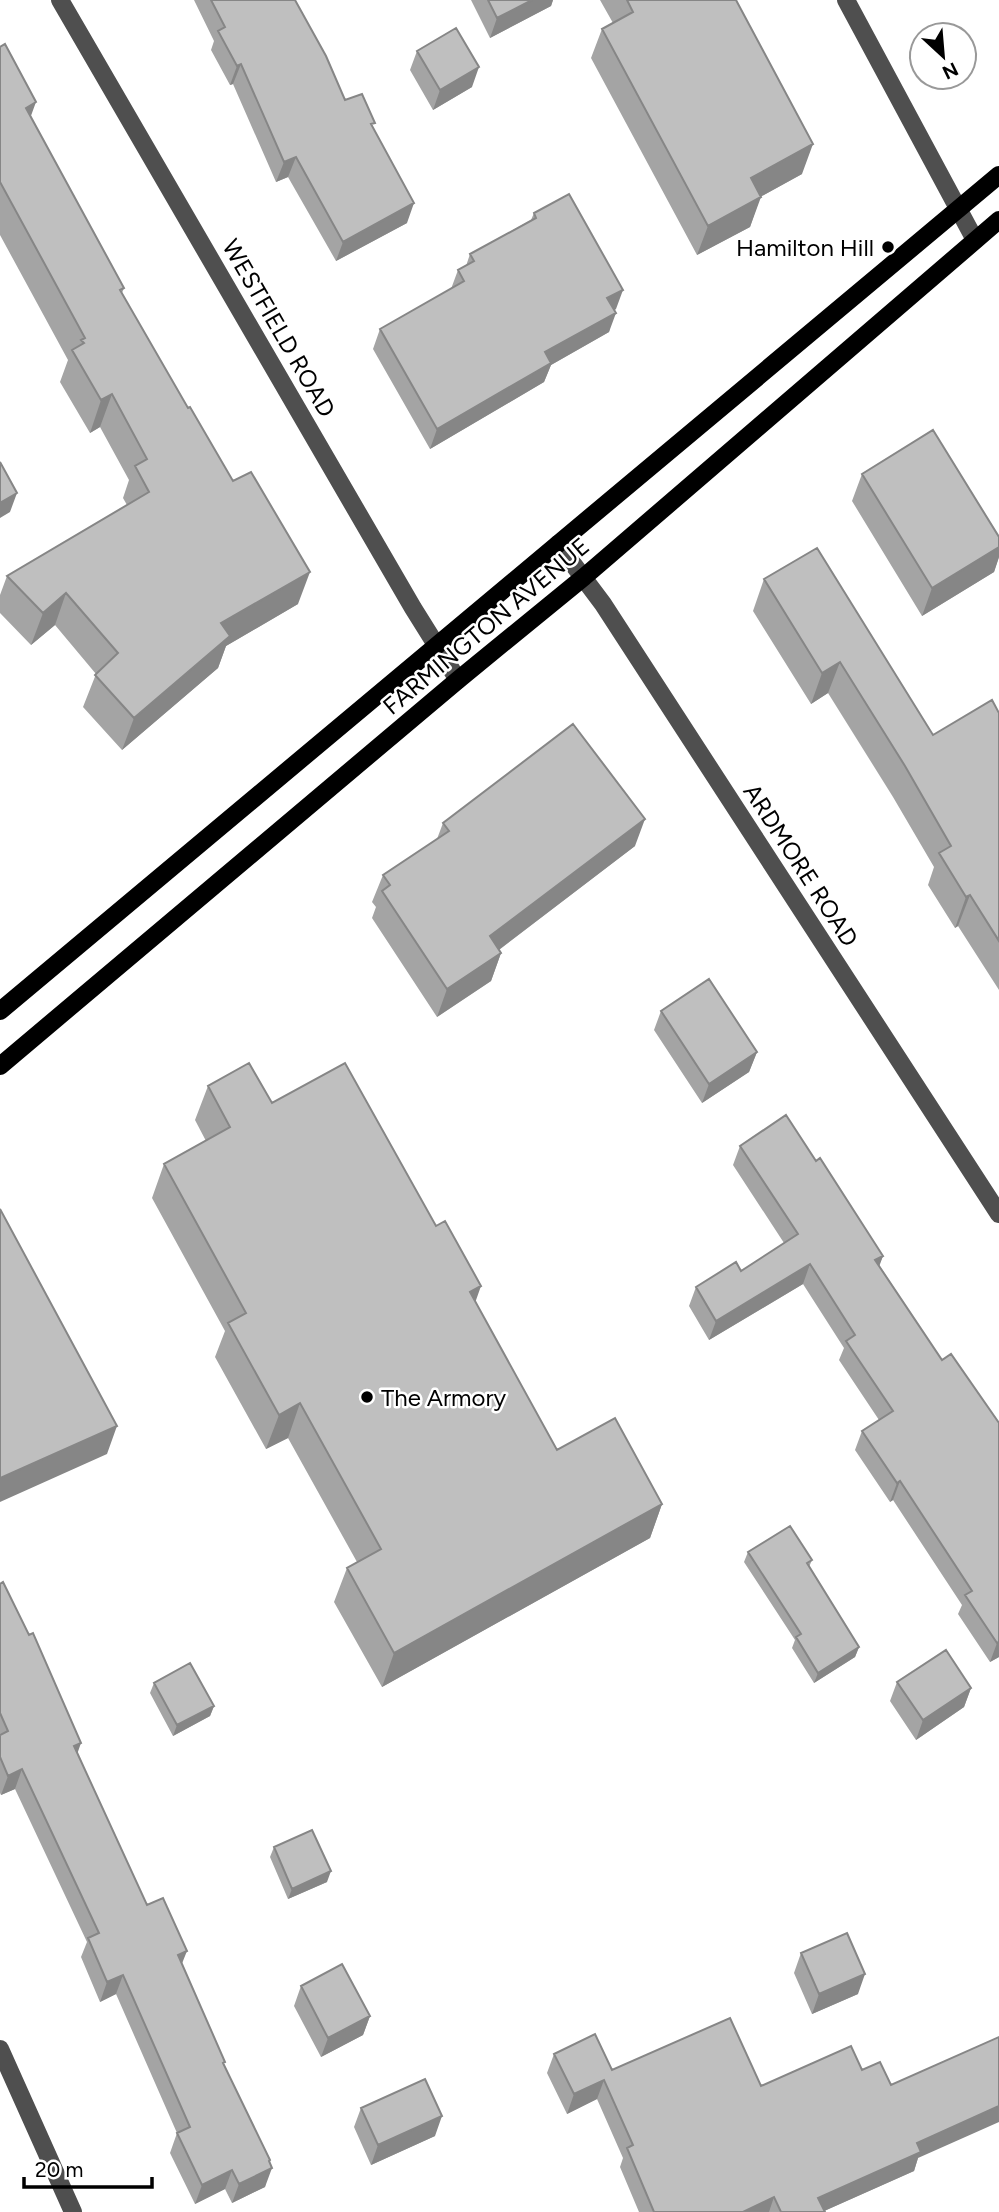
<svg xmlns="http://www.w3.org/2000/svg" width="999" height="2212" font-family="Figtree,sans-serif">
<style>
.lines{fill:none;stroke-linecap:round;stroke-linejoin:round}
.minor{stroke:#4f4f4f;stroke-width:18}
.major{stroke:#000;stroke-width:18}
.wall{fill:#a4a4a4}
.shaded-wall{fill:#868686}
.building{fill:#bfbfbf;stroke:#868686;stroke-width:2}
.poi-dot{fill:#000;stroke:#fff;stroke-width:2.5}
.labels{text-anchor:middle;dominant-baseline:central;stroke-width:5;stroke-linejoin:round;paint-order:stroke}
.poi-label{font-size:24px;fill:#000;stroke:#fff;text-anchor:end}
.street-label{font-size:24px;fill:#000;stroke:#fff}
</style>
<rect width="100%" height="100%" fill="#fff"/>
<g class="lines">
<path class="minor" d="M 60,0 L 413,608 L 458,680
M 846,0 L 975,240
M 558,544 L 603,604 L 999,1214
M 0,2049 L 73,2212"/>
<path class="major" d="M 0,1011 L 999,175
M 0,1066 L 458,680 L 584,577 L 999,220"/>
</g>
<path class="wall" d="M 194,0 L 295,0 L 345,100 L 373,128 L 407,223 L 336,261 L 288,177 L 276,182 L 233,84 L 230,85 L 211,50 L 214,41 Z
M 471,0 L 553,0 L 551,6 L 490,38 Z
M 600,0 L 736,0 L 802,174 L 760,197 L 750,227 L 697,255 L 591,58 L 602,29 L 613,23 Z
M 0,47 L 31,117 L 124,288 L 122,293 L 298,604 L 226,646 L 218,668 L 122,750 L 83,707 L 96,674 L 55,625 L 31,645 L 0,613 L 0,595 L 7,576 L 127,505 L 123,498 L 129,480 L 100,427 L 90,433 L 60,382 L 68,360 L 0,235 Z
M 417,51 L 472,87 L 433,110 L 410,70 Z
M 534,213 L 616,309 L 614,310 L 609,332 L 551,365 L 544,382 L 430,449 L 373,349 L 380,329 L 451,289 L 458,270 L 466,266 L 470,254 L 531,220 Z
M 862,474 L 999,537 L 999,557 L 994,572 L 922,616 L 852,501 Z
M 764,579 L 933,735 L 999,713 L 999,990 L 958,926 L 955,928 L 928,885 L 934,867 L 893,797 L 828,693 L 811,704 L 753,611 Z
M 443,823 L 635,846 L 499,950 L 501,953 L 491,981 L 437,1017 L 372,918 L 376,907 L 372,902 L 383,875 L 437,839 Z
M 661,1011 L 757,1052 L 749,1072 L 702,1103 L 654,1030 Z
M 208,1086 L 272,1103 L 475,1303 L 557,1450 L 662,1504 L 650,1538 L 382,1687 L 334,1602 L 347,1568 L 357,1562 L 288,1438 L 266,1449 L 215,1357 L 225,1331 L 152,1198 L 164,1164 L 206,1141 L 195,1120 Z
M 740,1146 L 816,1161 L 883,1256 L 879,1265 L 942,1360 L 999,1423 L 999,1657 L 990,1662 L 958,1614 L 962,1605 L 893,1500 L 890,1502 L 855,1450 L 862,1431 L 879,1420 L 839,1360 L 844,1348 L 803,1284 L 709,1340 L 689,1306 L 696,1287 L 741,1271 L 784,1243 L 733,1165 Z
M 748,1552 L 812,1560 L 809,1567 L 859,1647 L 855,1657 L 814,1683 L 792,1648 L 795,1640 L 744,1562 Z
M 0,1584 L 147,1905 L 182,1964 L 224,2065 L 269,2163 L 265,2187 L 232,2203 L 225,2189 L 195,2204 L 170,2153 L 177,2133 L 116,1994 L 100,2002 L 81,1957 L 87,1942 L 15,1789 L 1,1795 L 0,1793 Z
M 897,1682 L 971,1688 L 964,1707 L 916,1740 L 890,1701 Z
M 154,1683 L 214,1706 L 210,1716 L 173,1736 L 150,1693 Z
M 274,1847 L 327,1882 L 288,1899 L 270,1857 Z
M 801,1953 L 858,1994 L 812,2014 L 794,1973 Z
M 301,1986 L 370,2016 L 363,2035 L 321,2057 L 294,2006 Z
M 554,2054 L 612,2070 L 761,2086 L 862,2070 L 918,2158 L 914,2171 L 824,2211 L 825,2212 L 639,2212 L 620,2167 L 623,2158 L 597,2099 L 567,2114 L 547,2073 Z
M 361,2108 L 435,2136 L 371,2165 L 354,2127 Z"/>
<path class="shaded-wall" d="M 532,0 L 553,0 L 551,6 L 490,38 L 497,18 Z
M 241,64 L 233,84 L 230,85 L 237,66 Z
M 479,67 L 472,87 L 433,110 L 440,90 Z
M 36,102 L 24,135 L 26,108 Z
M 813,144 L 802,174 L 740,208 L 751,178 Z
M 296,157 L 288,177 L 276,182 L 284,162 Z
M 761,197 L 750,227 L 697,255 L 708,226 Z
M 414,203 L 407,223 L 336,261 L 343,242 Z
M 623,290 L 616,309 L 600,318 L 607,298 Z
M 616,313 L 609,332 L 551,365 L 544,382 L 430,449 L 437,429 L 545,352 Z
M 112,394 L 100,427 L 90,433 L 101,400 Z
M 17,493 L 10,512 L 0,518 L 0,503 Z
M 999,547 L 999,557 L 994,572 L 922,616 L 932,588 Z
M 310,572 L 298,604 L 226,646 L 218,668 L 122,750 L 134,718 L 221,623 Z
M 66,593 L 55,625 L 31,645 L 43,613 Z
M 840,662 L 828,693 L 811,704 L 822,673 Z
M 645,819 L 635,846 L 480,964 L 490,936 Z
M 970,895 L 958,926 L 955,928 L 966,897 Z
M 501,953 L 491,981 L 437,1017 L 447,989 Z
M 757,1052 L 749,1072 L 702,1103 L 709,1084 Z
M 883,1256 L 876,1275 L 875,1260 Z
M 810,1264 L 803,1284 L 709,1340 L 716,1321 Z
M 481,1286 L 469,1320 L 470,1292 Z
M 300,1403 L 288,1438 L 266,1449 L 279,1415 Z
M 117,1426 L 107,1454 L 0,1502 L 0,1478 Z
M 900,1481 L 893,1500 L 890,1502 L 897,1483 Z
M 662,1504 L 650,1538 L 382,1687 L 394,1653 Z
M 999,1642 L 999,1657 L 990,1662 L 997,1643 Z
M 859,1647 L 855,1657 L 814,1683 L 818,1673 Z
M 971,1688 L 964,1707 L 916,1740 L 923,1720 Z
M 214,1706 L 210,1716 L 173,1736 L 177,1725 Z
M 81,1743 L 74,1763 L 74,1746 Z
M 22,1769 L 15,1789 L 1,1795 L 8,1776 Z
M 331,1871 L 327,1882 L 288,1899 L 292,1889 Z
M 187,1951 L 179,1971 L 178,1955 Z
M 865,1974 L 858,1994 L 812,2014 L 819,1994 Z
M 123,1975 L 116,1994 L 100,2002 L 107,1982 Z
M 370,2016 L 363,2035 L 321,2057 L 328,2038 Z
M 604,2080 L 597,2099 L 567,2114 L 574,2094 Z
M 999,2106 L 999,2122 L 918,2158 L 914,2171 L 822,2212 L 818,2198 L 917,2143 Z
M 442,2116 L 435,2136 L 371,2165 L 378,2145 Z
M 270,2160 L 267,2170 L 272,2168 L 265,2187 L 232,2203 L 239,2184 Z
M 232,2170 L 225,2189 L 195,2204 L 202,2185 Z
M 774,2197 L 769,2212 L 743,2212 Z"/>
<path class="building" d="M 211,0 L 295,0 L 326,56 L 345,100 L 362,94 L 375,123 L 371,124 L 414,203 L 343,242 L 296,157 L 284,162 L 241,64 L 237,66 L 218,31 L 225,27 Z
M 488,0 L 532,0 L 497,18 Z
M 627,0 L 736,0 L 813,144 L 751,178 L 761,197 L 708,226 L 602,29 L 633,12 Z
M 456,28 L 479,67 L 440,90 L 417,51 Z
M 5,44 L 36,102 L 26,108 L 124,288 L 120,290 L 188,408 L 190,407 L 233,481 L 251,472 L 310,572 L 221,623 L 230,636 L 134,718 L 95,675 L 118,653 L 66,593 L 43,613 L 7,576 L 149,492 L 135,466 L 147,459 L 112,394 L 101,400 L 72,350 L 84,343 L 81,340 L 85,338 L 0,182 L 0,47 Z
M 569,194 L 623,290 L 607,298 L 616,313 L 545,352 L 551,363 L 437,429 L 380,329 L 464,281 L 458,270 L 474,261 L 470,254 L 536,218 L 534,213 Z
M 933,430 L 999,537 L 999,547 L 932,588 L 862,474 Z
M 0,462 L 17,493 L 0,503 Z
M 817,548 L 933,735 L 992,700 L 999,713 L 999,941 L 970,895 L 966,897 L 939,853 L 951,846 L 905,766 L 840,662 L 822,673 L 764,579 Z
M 573,724 L 645,819 L 490,936 L 501,953 L 447,989 L 382,891 L 390,885 L 383,875 L 449,831 L 443,823 Z
M 709,979 L 757,1052 L 709,1084 L 661,1011 Z
M 249,1063 L 272,1103 L 345,1063 L 436,1226 L 445,1221 L 481,1286 L 470,1292 L 557,1450 L 615,1418 L 662,1504 L 394,1653 L 347,1568 L 381,1549 L 300,1403 L 279,1415 L 228,1323 L 246,1313 L 164,1164 L 230,1127 L 208,1086 Z
M 786,1115 L 816,1161 L 820,1158 L 883,1256 L 875,1260 L 942,1360 L 951,1354 L 999,1423 L 999,1642 L 997,1643 L 965,1595 L 972,1591 L 900,1481 L 897,1483 L 862,1431 L 893,1411 L 846,1341 L 855,1335 L 810,1264 L 716,1321 L 696,1287 L 736,1262 L 741,1271 L 798,1234 L 740,1146 Z
M 0,1209 L 117,1426 L 0,1478 Z
M 790,1526 L 812,1560 L 807,1563 L 859,1647 L 818,1673 L 796,1637 L 801,1634 L 748,1552 Z
M 3,1582 L 29,1635 L 33,1633 L 81,1743 L 74,1746 L 147,1905 L 163,1898 L 187,1951 L 178,1955 L 225,2062 L 223,2063 L 270,2160 L 269,2161 L 272,2168 L 239,2184 L 232,2170 L 202,2185 L 177,2133 L 190,2127 L 123,1975 L 107,1982 L 88,1938 L 99,1933 L 22,1769 L 8,1776 L 0,1757 L 0,1735 L 8,1731 L 0,1713 L 0,1584 Z
M 946,1650 L 971,1688 L 923,1720 L 897,1682 Z
M 190,1663 L 214,1706 L 177,1725 L 154,1683 Z
M 312,1830 L 331,1871 L 292,1889 L 274,1847 Z
M 847,1933 L 865,1974 L 819,1994 L 801,1953 Z
M 342,1964 L 370,2016 L 328,2038 L 301,1986 Z
M 730,2018 L 761,2086 L 851,2046 L 862,2070 L 880,2062 L 891,2085 L 999,2037 L 999,2106 L 917,2143 L 921,2152 L 818,2198 L 825,2212 L 781,2212 L 774,2197 L 743,2212 L 654,2212 L 627,2148 L 633,2145 L 604,2080 L 574,2094 L 554,2054 L 595,2034 L 612,2070 Z
M 425,2079 L 442,2116 L 378,2145 L 361,2108 Z"/>
<g class="poi-dot">
<circle cx="888" cy="247" r="7"/>
<circle cx="367" cy="1397" r="7"/>
</g>
<g class="labels">
<g class="poi-label">
<text x="874" y="247">Hamilton Hill</text>
<text x="381" y="1397" text-anchor="start">The Armory</text>
</g>
<g class="street-label">
<text transform="translate(279 328) rotate(60)">WESTFIELD ROAD</text>
<text transform="translate(486 626) rotate(-40)">FARMINGTON AVENUE</text>
<text transform="translate(801 865) rotate(57)">ARDMORE ROAD</text>
</g>
</g>
<g transform="translate(943 56) rotate(154)"><circle r="33" fill="#ffffff" stroke="#999999" stroke-width="2"/>
<path d="M0-5L12 26L0 18L-12 26Z" fill="#000000"/>
<text y="-10" font-size="19" font-weight="bold" text-anchor="middle" fill="#000000">N</text>
</g>
<path d="M24 2177v10h128v-10" fill="none" stroke="#000000" stroke-width="3.5"/>
<text x="35" y="2177" font-size="21" fill="#000000" stroke="#ffffff" stroke-width="5" paint-order="stroke">20 m</text>
</svg>
